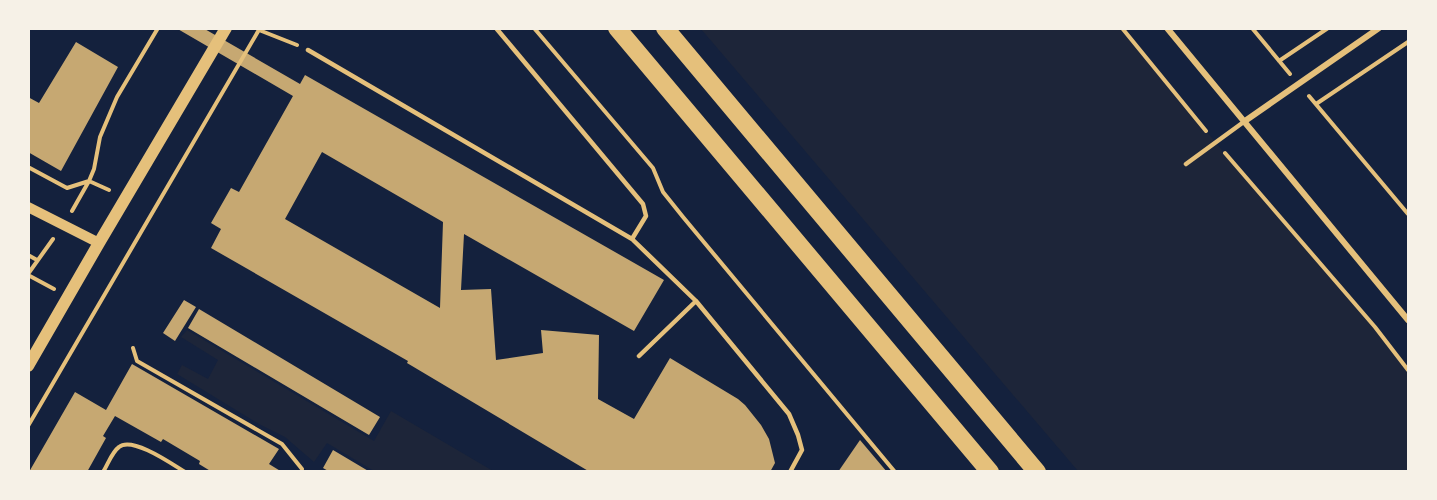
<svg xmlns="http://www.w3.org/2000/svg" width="1437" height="500" font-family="Arial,sans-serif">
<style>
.green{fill:#1d2539}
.building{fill:#c6a872;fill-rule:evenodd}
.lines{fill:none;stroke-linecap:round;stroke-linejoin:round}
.path{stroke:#e5c07b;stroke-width:4}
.service{stroke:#e5c07b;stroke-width:4.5}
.minor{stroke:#e5c07b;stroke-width:6}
.tertiary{stroke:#e5c07b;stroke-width:10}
.secondary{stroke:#e5c07b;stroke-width:12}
.motorway{stroke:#e5c07b;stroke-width:18}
</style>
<rect width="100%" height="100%" fill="#14213d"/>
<path class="green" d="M 701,29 L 1122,29 L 1245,178 L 1327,271 L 1408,370 L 1408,471 L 1078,471 Z
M 187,330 L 374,441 L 391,411 L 493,471 L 374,471 L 327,443 L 314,462 L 285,437 L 259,424 L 177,374 L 182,365 L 208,379 L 218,360 L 181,337 Z"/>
<path class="building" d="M 176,28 L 203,28 L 300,84 L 305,75 L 664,280 L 634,331 L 464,234 L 461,290 L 491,289 L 496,360 L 543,353 L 541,330 L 599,335 L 598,399 L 634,419 L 670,358 L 738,399 L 745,405 L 761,425 L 769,439 L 775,463 L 770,472 L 590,472 L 407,363 L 408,361 L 211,248 L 221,229 L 211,223 L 231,188 L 239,192 L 293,96 ZM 322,152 L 443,222 L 440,308 L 285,219 Z
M 76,42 L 118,67 L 61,171 L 28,152 L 28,97 L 39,103 Z
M 184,300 L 196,307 L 175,341 L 163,333 Z
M 199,309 L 380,417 L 369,435 L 188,328 Z
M 132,364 L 279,449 L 269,464 L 282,472 L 212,472 L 199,464 L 200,461 L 163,439 L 161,442 L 115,416 L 103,436 L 106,438 L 87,472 L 29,472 L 75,392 L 106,410 Z
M 860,440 L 887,472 L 838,472 Z
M 333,450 L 370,472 L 330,472 L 323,468 Z"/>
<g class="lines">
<path class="path" d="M 534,28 L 653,168 L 663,192 L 683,217 L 895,472
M 1122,28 L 1206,131
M 1252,28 L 1290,74
M 259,30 L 297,45
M 1279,61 L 1328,28
M 1309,96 L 1408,214
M 1316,104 L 1408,42
M 1225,153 L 1375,327 L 1408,370
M 28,167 L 67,188 L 89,181 L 109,190
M 72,211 L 89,181 L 94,169 L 100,137 L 117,97 L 158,28
M 28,255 L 37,260
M 28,274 L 53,239
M 28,275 L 54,289
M 133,348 L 137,361 L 282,444 L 302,469
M 28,426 L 260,28
M 103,472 C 108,464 112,452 119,447 C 132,436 172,464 185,472"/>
<path class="service" d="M 496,28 L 643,204 L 646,216 L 632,239 L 696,301 L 639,356
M 308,50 L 632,239
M 1186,164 L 1245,121
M 696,301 L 789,414 L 798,435 L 802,450 L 790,472"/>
<path class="minor" d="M 1167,28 L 1408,320
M 1245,121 L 1379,28"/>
<path class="tertiary" d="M 28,207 L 99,243"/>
<path class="secondary" d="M 28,366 L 99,243 L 226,28"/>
<path class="motorway" d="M 617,28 L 990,472
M 665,28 L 1037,472"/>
</g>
<rect width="1437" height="500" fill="none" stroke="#f6f1e7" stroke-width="60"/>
</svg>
